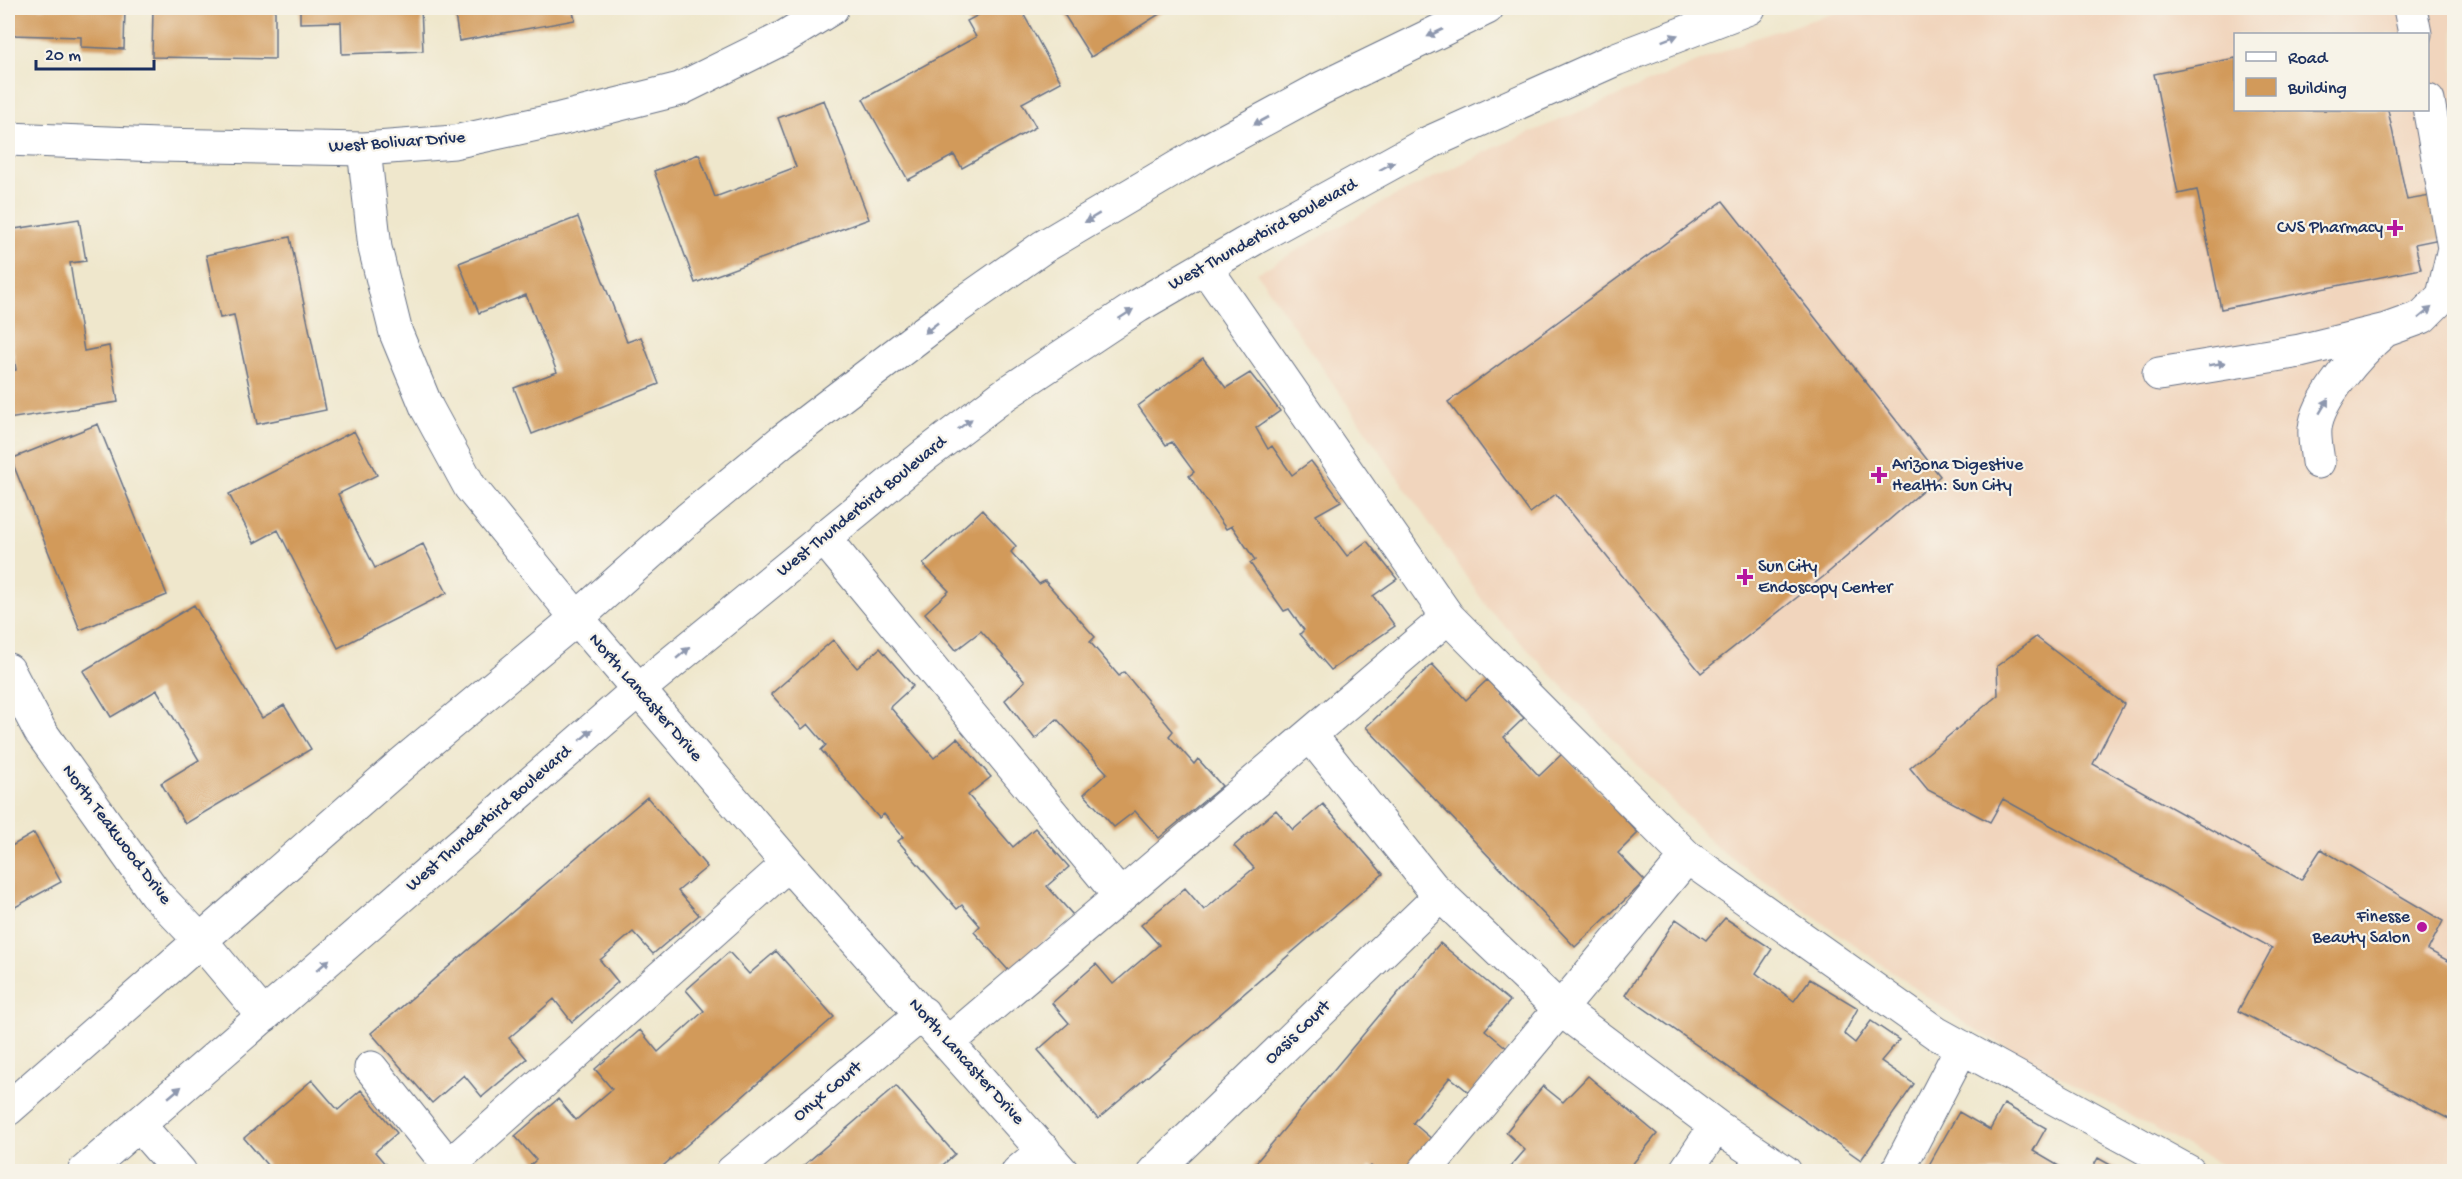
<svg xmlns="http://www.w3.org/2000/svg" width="2462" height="1179" font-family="'Gochi Hand',sans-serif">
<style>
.built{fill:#f1d5bd;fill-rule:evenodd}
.building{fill:#d29a5a}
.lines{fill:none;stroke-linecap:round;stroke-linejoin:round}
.minor-casing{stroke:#656f84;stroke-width:35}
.minor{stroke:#fff;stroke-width:33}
.oneway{fill:#8d97ae}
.poi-dot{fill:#b5179e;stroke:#f7f3e8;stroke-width:2}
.labels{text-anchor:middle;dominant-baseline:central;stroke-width:4.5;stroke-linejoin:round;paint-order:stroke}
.street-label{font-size:18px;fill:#1b2f5e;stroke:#f7f3e8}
.poi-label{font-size:18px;fill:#1b2f5e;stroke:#f7f3e8;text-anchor:end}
</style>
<rect width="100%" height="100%" fill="#f7f3e8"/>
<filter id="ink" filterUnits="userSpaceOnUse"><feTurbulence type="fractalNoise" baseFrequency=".0167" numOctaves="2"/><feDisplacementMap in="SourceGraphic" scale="12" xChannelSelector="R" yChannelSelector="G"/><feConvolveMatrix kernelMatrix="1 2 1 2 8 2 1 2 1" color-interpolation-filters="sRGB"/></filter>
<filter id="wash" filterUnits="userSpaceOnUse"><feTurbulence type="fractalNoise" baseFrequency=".008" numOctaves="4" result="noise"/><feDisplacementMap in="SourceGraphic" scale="24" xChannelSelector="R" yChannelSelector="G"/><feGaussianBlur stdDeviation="1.35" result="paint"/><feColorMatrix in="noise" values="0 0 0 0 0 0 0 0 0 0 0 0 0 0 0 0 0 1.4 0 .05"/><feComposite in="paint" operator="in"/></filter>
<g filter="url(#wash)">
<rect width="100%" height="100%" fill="#efe7cc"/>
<path class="built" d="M 1850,8 L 2454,8 L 2454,1171 L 2232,1171 L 1970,1027 L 1716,847 L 1487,607 L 1257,273 L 1383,202 L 1496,147 L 1752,39 ZM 2236,34 L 2428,34 L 2428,110 L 2236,110 Z"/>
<g id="blocks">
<path class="building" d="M 12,8 L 125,8 L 124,49 L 81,47 L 81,37 L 11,35 Z
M 153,8 L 275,8 L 275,59 L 152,57 Z
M 300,8 L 421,8 L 423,51 L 342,54 L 341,22 L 300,23 Z
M 454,8 L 572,8 L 575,20 L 459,41 Z
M 991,8 L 1020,8 L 1061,82 L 1022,103 L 1036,127 L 962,168 L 954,155 L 908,180 L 863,99 L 976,37 L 967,21 Z
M 1060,8 L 1169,8 L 1091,57 Z
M 2236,58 L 2236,110 L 2388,110 L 2407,200 L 2436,195 L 2445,238 L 2415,244 L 2421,269 L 2221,309 L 2197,190 L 2178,194 L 2154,74 Z
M 824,100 L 869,219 L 695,283 L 654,171 L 699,154 L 715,197 L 796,167 L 778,118 Z
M 1723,201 L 1940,476 L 1823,577 L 1701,673 L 1556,494 L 1530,513 L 1448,402 Z
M 578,217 L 627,342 L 641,337 L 659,384 L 532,434 L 514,388 L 557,372 L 526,295 L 479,313 L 459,263 Z
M 79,219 L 86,261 L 70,263 L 84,351 L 109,346 L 118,402 L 8,419 L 8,372 L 16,370 L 8,318 L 8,230 Z
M 290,237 L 326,410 L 257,424 L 234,315 L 220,318 L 206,255 Z
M 1203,358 L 1226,388 L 1250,373 L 1280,411 L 1256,428 L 1268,449 L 1272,446 L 1292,475 L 1311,461 L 1341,501 L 1316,515 L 1347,556 L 1367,541 L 1397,579 L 1373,596 L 1395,626 L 1331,670 L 1300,634 L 1304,630 L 1289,609 L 1284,611 L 1250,563 L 1255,560 L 1232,526 L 1226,529 L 1189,476 L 1194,472 L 1172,442 L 1166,445 L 1138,406 Z
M 98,424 L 167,595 L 80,630 L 11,459 Z
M 354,431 L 377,475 L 338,494 L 375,568 L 423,544 L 447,593 L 338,648 L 278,530 L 254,543 L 229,494 Z
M 982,510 L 1016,546 L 1011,552 L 1039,584 L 1045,581 L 1095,637 L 1090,642 L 1119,676 L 1124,672 L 1173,731 L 1169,736 L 1194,764 L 1198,759 L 1222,786 L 1159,838 L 1135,811 L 1114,827 L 1084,794 L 1107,773 L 1057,719 L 1035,739 L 1005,700 L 1025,681 L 981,631 L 956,650 L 925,613 L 949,591 L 923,564 Z
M 194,605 L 262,718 L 284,705 L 311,749 L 185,824 L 161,783 L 199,760 L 157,690 L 111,717 L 83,671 Z
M 2036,637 L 2124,704 L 2093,764 L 2301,880 L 2321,849 L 2443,921 L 2428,950 L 2454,964 L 2454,1109 L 2449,1119 L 2238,1011 L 2272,948 L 2003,799 L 1990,822 L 1928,790 L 1910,768 L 1998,695 L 1997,666 Z
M 833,640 L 857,668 L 880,648 L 913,686 L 890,707 L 934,758 L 957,738 L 991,777 L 968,795 L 1013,847 L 1035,828 L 1069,867 L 1047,886 L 1073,915 L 1009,971 L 974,932 L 980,926 L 962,905 L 957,909 L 898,841 L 903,837 L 884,814 L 879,818 L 821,750 L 826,745 L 808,724 L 802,729 L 771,694 Z
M 1432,664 L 1466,700 L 1487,680 L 1524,718 L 1504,737 L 1539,776 L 1563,753 L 1638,833 L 1618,853 L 1645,881 L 1575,947 L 1366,727 Z
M 647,797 L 707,867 L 678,891 L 699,915 L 653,954 L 633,932 L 600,960 L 618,982 L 572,1022 L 554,999 L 509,1038 L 527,1059 L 482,1097 L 464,1075 L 432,1103 L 371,1033 Z
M 1323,804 L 1383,874 L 1098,1119 L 1038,1050 L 1069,1023 L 1052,1003 L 1096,964 L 1113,984 L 1159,945 L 1141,925 L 1185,888 L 1204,910 L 1254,868 L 1234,846 L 1276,810 L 1293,830 Z
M 34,833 L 61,882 L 8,911 L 8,848 Z
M 1725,918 L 1772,949 L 1756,973 L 1794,1001 L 1810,979 L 1858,1008 L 1844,1034 L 1855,1043 L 1871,1021 L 1899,1040 L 1881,1061 L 1914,1084 L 1861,1160 L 1625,995 L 1676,919 L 1706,940 Z
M 1440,943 L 1510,1001 L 1485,1030 L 1508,1049 L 1471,1094 L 1450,1077 L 1413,1123 L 1433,1140 L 1407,1172 L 1377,1172 L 1371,1166 L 1366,1172 L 1248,1172 Z
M 776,951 L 834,1017 L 656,1172 L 523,1172 L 536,1160 L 515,1136 L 558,1099 L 576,1120 L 612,1089 L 595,1069 L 640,1030 L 658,1052 L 704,1011 L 686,990 L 729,952 L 749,974 Z
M 1588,1076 L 1657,1134 L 1626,1172 L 1506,1172 L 1525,1150 L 1506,1132 L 1543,1086 L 1563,1102 Z
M 312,1080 L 338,1110 L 361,1090 L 397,1133 L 375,1152 L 392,1172 L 273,1172 L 244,1138 Z
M 896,1086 L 955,1154 L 935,1172 L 796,1172 Z
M 2004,1104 L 2046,1128 L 2033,1151 L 2069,1172 L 1925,1172 L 1959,1112 L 1990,1130 Z
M 2098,1158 L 2123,1172 L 2090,1172 Z"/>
</g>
</g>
<g filter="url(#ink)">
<use href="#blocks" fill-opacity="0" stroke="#656f84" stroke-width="1.5"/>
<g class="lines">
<g class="minor-casing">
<path id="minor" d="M 2410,8 L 2415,34
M 8,139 L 158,145 L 364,149 L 454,142 L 560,119 L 680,89 L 783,38 L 832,8
M 364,149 L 375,248 L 396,333 L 427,408 L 470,487 L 577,618 L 788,864 L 1062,1172
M 1205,267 L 1448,617 L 1687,857
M 2159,374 L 2300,351 L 2386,330 L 2422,317 L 2443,296 L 2454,248 L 2428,101
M 2318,462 C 2317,452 2314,440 2315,429 C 2317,399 2361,351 2383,332
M 823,537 L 1120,896
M 8,670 L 40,731 L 155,893 L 200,940 L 264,1016
M 1310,735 L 1432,887 L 1560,1009 L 1716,1126 L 1785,1172
M 949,1042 L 1448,617
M 371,1068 L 454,1172
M 8,1109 L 403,763 L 577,618 L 688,519 L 782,441 L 956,308 L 1043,247 L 1200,154 L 1320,89 L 1487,8
M 138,1124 L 180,1172
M 449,1166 L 788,864
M 84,1172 L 638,690 L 925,455 L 1004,395 L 1138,306 L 1255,238 L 1426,144 L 1616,59 L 1749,8
M 732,1172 L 923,1013
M 1018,1172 L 1044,1150
M 1154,1172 L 1441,895
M 1424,1172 L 1687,857 L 1936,1033 L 2189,1172
M 1685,1172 L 1716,1126
M 1897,1172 L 1962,1047"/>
</g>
<use href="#minor" class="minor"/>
</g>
<defs><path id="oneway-solid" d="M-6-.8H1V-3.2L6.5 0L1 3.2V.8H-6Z" transform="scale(1.5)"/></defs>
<g class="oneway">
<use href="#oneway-solid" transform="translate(1435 33) rotate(154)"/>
<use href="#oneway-solid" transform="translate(1670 38) rotate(-21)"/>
<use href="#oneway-solid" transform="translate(1261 121) rotate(152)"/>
<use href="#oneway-solid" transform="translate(1387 166) rotate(-28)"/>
<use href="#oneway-solid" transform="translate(1092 218) rotate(149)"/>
<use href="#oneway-solid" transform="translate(2425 313) rotate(-39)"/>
<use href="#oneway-solid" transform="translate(1126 314) rotate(-33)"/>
<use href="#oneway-solid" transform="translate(931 328) rotate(142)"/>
<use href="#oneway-solid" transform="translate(2217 364) rotate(-9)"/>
<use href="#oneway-solid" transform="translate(2324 406) rotate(-59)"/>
<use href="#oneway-solid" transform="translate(965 424) rotate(-37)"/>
<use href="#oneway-solid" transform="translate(683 653) rotate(-40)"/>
<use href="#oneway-solid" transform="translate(586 735) rotate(-41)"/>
<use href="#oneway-solid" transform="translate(323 965) rotate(-41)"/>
<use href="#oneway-solid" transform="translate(175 1092) rotate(-40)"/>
</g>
</g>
<g class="poi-dot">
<path d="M2392 219h6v6h6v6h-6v6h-6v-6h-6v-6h6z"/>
<path d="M1876 466h6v6h6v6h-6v6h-6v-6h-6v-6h6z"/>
<path d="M1742 568h6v6h6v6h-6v6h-6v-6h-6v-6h6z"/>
<circle cx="2422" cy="927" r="6"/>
</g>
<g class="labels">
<g class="street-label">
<text transform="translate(397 143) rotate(-4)">West Bolivar Drive</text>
<text transform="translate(1263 235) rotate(-29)">West Thunderbird Boulevard</text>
<text transform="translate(862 507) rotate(-39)">West Thunderbird Boulevard</text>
<text transform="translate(645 698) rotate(49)">North Lancaster Drive</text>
<text transform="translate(489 819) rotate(-41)">West Thunderbird Boulevard</text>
<text transform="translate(116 835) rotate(53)">North Teakwood Drive</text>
<text transform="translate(1298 1033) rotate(-44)">Oasis Court</text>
<text transform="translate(966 1062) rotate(48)">North Lancaster Drive</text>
<text transform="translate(828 1092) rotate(-40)">Onyx Court</text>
</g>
<g class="poi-label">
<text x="2383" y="228">CVS Pharmacy</text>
<text x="1892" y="465" text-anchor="start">Arizona Digestive<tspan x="1892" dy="21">Health: Sun City</tspan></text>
<text x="1758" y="567" text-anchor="start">Sun City<tspan x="1758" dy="21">Endoscopy Center</tspan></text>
<text x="2410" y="917">Finesse<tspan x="2410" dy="21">Beauty Salon</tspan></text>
</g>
</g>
<rect width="2462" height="1179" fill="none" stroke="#f7f3e8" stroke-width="30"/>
<rect x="2234" y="33" width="195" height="78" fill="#f7f3e8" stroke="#9fa5b1" stroke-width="1.5"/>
<rect x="2246" y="52" width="30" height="9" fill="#ffffff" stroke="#9fa5b1" stroke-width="1.5"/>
<text x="2288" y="63" font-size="18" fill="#1b2f5e">Road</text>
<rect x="2246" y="78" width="30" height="18" fill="#d29a5a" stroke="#9fa5b1" stroke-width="1.5"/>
<text x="2288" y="93" font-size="18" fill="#1b2f5e">Building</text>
<path d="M36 60v9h118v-9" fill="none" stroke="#1b2f5e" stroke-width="3"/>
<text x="45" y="60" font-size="18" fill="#1b2f5e" stroke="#f7f3e8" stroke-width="4.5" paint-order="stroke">20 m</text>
</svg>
